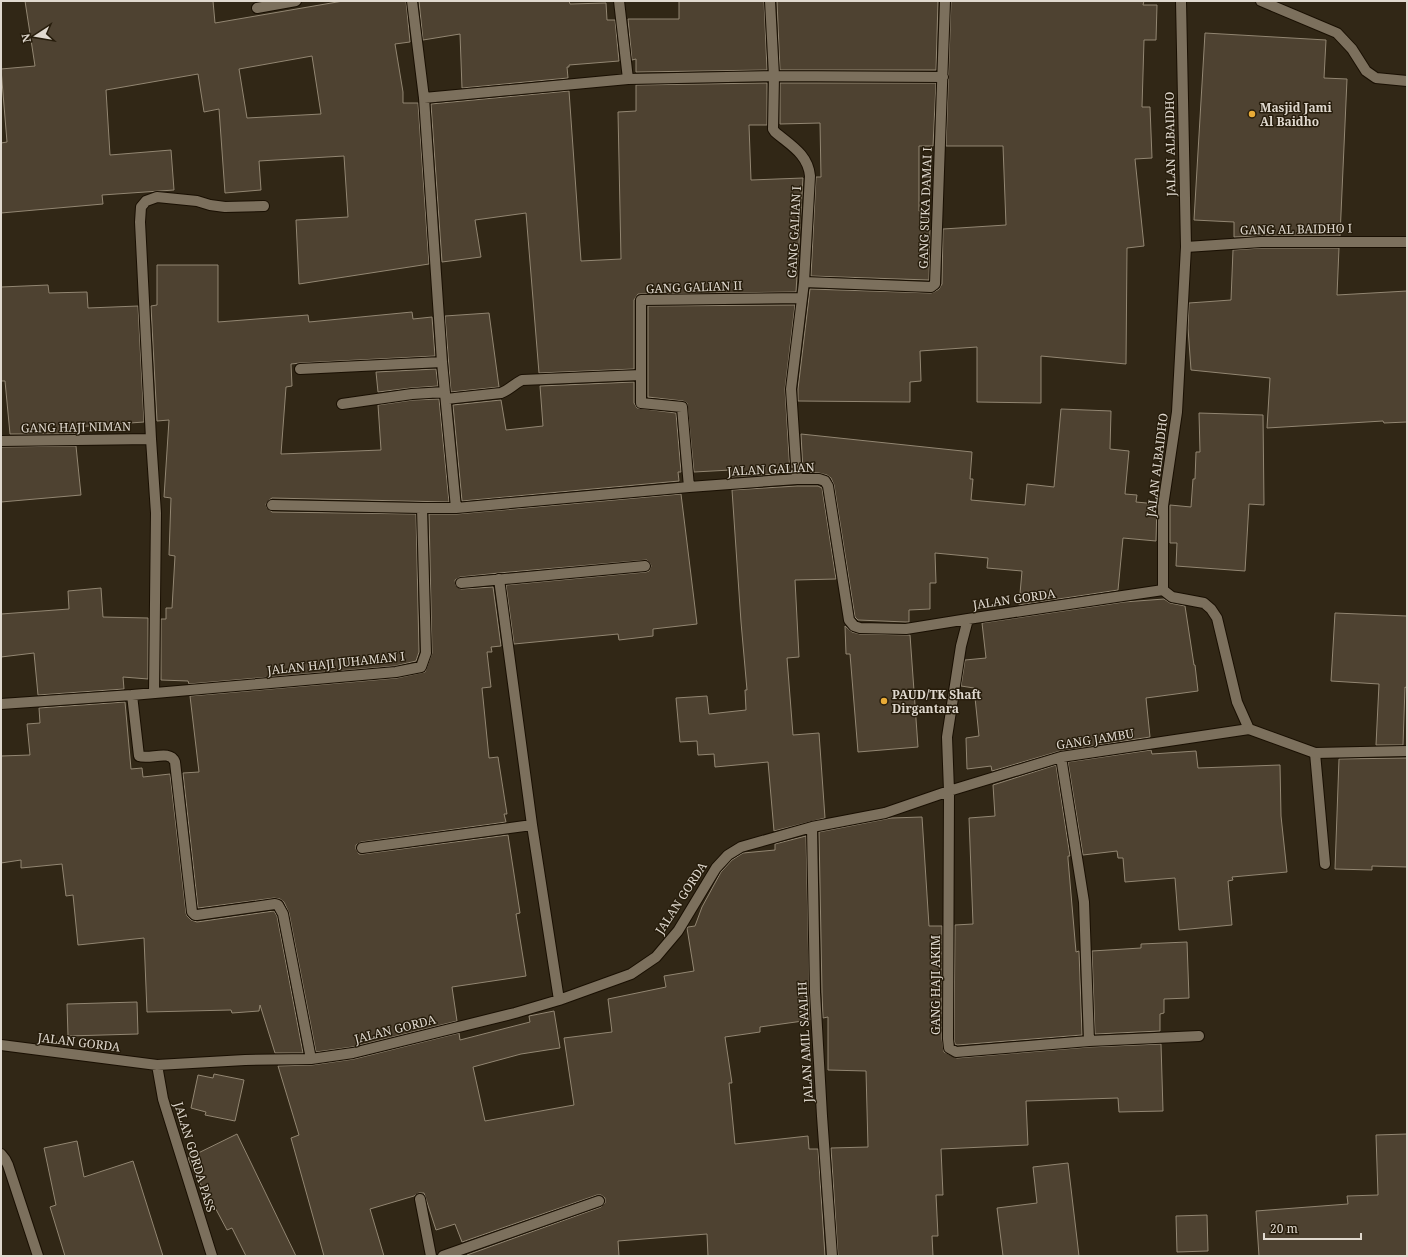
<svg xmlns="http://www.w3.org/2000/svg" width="1408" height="1257" font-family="'Noto Serif',serif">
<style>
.building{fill:#4e4231;stroke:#928672;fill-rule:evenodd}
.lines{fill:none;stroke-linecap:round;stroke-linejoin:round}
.minor-casing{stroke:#190f02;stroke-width:12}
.tertiary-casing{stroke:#190f02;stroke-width:12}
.minor{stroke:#7c705d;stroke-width:10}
.tertiary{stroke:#7c705d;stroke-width:10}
.poi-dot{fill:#e9ab37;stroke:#271d0c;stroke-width:1.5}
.labels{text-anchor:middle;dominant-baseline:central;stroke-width:3;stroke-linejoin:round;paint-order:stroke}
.poi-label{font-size:12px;font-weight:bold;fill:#e0d9cf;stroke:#271d0c;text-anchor:start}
.street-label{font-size:12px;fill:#e0d9cf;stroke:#271d0c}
</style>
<rect width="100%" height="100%" fill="#312716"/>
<path class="building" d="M 25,1 L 213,1 L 215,23 L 343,1 L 406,1 L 410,42 L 395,44 L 403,92 L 403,103 L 418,103 L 429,264 L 299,284 L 296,220 L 348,217 L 344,156 L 259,161 L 261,190 L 225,193 L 219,109 L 204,112 L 198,74 L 106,90 L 110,155 L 171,150 L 174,190 L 102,195 L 103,204 L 1,213 L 1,143 L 7,142 L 1,69 L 35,66 ZM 312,56 L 321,114 L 247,118 L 239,69 Z
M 419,1 L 569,1 L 570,4 L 606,3 L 607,20 L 615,20 L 619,61 L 569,65 L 569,67 L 567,67 L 568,78 L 462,88 L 460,34 L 423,40 Z
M 679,1 L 764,1 L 767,70 L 636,72 L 636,59 L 632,60 L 628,19 L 679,19 Z
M 777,1 L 938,1 L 936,70 L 780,70 Z
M 951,1 L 1144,1 L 1143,5 L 1157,5 L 1156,40 L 1144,40 L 1142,107 L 1150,107 L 1152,158 L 1135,159 L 1144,246 L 1127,248 L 1126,364 L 1041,356 L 1041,403 L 977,402 L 977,347 L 920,351 L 921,381 L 910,382 L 910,402 L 798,401 L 798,389 L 810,289 L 931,293 L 934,292 L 939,289 L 942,284 L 943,229 L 1006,225 L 1003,146 L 946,146 Z
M 1205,33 L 1326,40 L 1324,78 L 1347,79 L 1340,236 L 1261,236 L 1234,237 L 1234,222 L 1194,220 Z
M 767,83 L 767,125 L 749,125 L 751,180 L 803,178 L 796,292 L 638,294 L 634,300 L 634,369 L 539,373 L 526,213 L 475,220 L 481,257 L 442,262 L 431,104 L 569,91 L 581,261 L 621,259 L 618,112 L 636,111 L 636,85 Z
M 780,83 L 936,83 L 933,146 L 919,146 L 919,211 L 926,211 L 927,230 L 930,230 L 929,280 L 811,276 L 816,177 L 821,177 L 820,123 L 780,124 Z
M 1261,248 L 1339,248 L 1337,295 L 1407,291 L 1407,422 L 1384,423 L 1383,421 L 1267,428 L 1270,378 L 1191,370 L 1188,328 L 1189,303 L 1231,300 L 1233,250 Z
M 157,265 L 218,265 L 218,322 L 308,315 L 309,322 L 412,312 L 413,319 L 432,317 L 435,356 L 300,363 L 291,364 L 292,386 L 286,387 L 281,454 L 381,450 L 378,405 L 413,400 L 439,399 L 449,502 L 272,498 L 269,500 L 266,504 L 267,508 L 272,512 L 416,514 L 419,652 L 416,661 L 395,666 L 189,684 L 188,681 L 161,680 L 161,619 L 166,619 L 166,608 L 172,608 L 175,556 L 169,555 L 171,498 L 164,497 L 169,420 L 157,421 L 151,306 L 157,305 Z
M 48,285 L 49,293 L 87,292 L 88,308 L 138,306 L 144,422 L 75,427 L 75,434 L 10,434 L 5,381 L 1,381 L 1,287 Z
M 795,305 L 785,389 L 790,473 L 732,477 L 731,470 L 694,472 L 687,403 L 683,401 L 648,397 L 648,306 Z
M 489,313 L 499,387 L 451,392 L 445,316 Z
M 436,369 L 438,386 L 411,388 L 378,392 L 376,372 Z
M 634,382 L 634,403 L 637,408 L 676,413 L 681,472 L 678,472 L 679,481 L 462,501 L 453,405 L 501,400 L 506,430 L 543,426 L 540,386 Z
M 1061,409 L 1111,411 L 1110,449 L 1129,451 L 1125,494 L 1137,495 L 1136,502 L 1157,504 L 1156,541 L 1123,538 L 1118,590 L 1019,605 L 1022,571 L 987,568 L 988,558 L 935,553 L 936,583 L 930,583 L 930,609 L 909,610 L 909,622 L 906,622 L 858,620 L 855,617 L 834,485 L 831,478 L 827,475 L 819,473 L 803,472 L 801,434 L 972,452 L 970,479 L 973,479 L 971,500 L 1025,505 L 1027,484 L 1054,487 Z
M 1199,413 L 1263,415 L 1264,505 L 1249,504 L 1245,571 L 1176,566 L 1177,543 L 1170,543 L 1170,505 L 1191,507 L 1193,479 L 1195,479 L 1196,452 L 1200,452 Z
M 76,446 L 81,495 L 1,502 L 1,447 Z
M 797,486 L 818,486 L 822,488 L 836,579 L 795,580 L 799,657 L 787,658 L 793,735 L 819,733 L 825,818 L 774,831 L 768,762 L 715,767 L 714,754 L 698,755 L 697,741 L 680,742 L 676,698 L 707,696 L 709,714 L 746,710 L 745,690 L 747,690 L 741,622 L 732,490 Z
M 681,494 L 697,624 L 653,629 L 653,636 L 619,640 L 618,634 L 514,644 L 506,585 L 646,572 L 649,571 L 651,566 L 650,563 L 647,560 L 499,573 L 460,577 L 455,580 L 456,586 L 461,589 L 493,587 L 501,646 L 491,647 L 492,652 L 487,652 L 491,687 L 482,688 L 489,758 L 498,757 L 507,814 L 504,814 L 506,822 L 361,842 L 356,845 L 356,849 L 359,854 L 363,854 L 508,835 L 520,913 L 516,914 L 526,976 L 452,987 L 457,1021 L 352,1047 L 316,1052 L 289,913 L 284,902 L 280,899 L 274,898 L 198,908 L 183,773 L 199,772 L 190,696 L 397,678 L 425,672 L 432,653 L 429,514 L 457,514 Z
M 101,588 L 103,617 L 148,618 L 148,679 L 123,677 L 124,689 L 38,695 L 34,653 L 1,657 L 1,614 L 69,609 L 68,591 Z
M 1164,599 L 1170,603 L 1185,606 L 1194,665 L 1195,665 L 1198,691 L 1146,698 L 1150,737 L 1060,751 L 992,771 L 991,766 L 967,769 L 966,738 L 979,736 L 974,688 L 961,686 L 965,660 L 986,658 L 982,623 L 1124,602 Z
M 1335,613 L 1407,616 L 1407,688 L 1405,687 L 1403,745 L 1376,745 L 1379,684 L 1331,681 Z
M 845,626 L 852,632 L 860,634 L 910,635 L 918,747 L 858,752 L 850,654 L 846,654 Z
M 125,702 L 131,769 L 142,768 L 143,777 L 170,774 L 186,913 L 187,916 L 191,920 L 197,922 L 274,911 L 277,916 L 303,1053 L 275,1053 L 260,1005 L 259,1011 L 232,1013 L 231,1010 L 147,1012 L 144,938 L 78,945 L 73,895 L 66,896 L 62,864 L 21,868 L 21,860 L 1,863 L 1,756 L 30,755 L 27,724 L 40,723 L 39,708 Z
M 1151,750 L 1152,754 L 1196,751 L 1198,768 L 1280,765 L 1281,816 L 1287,872 L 1232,877 L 1233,880 L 1228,881 L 1232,925 L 1179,930 L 1175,878 L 1125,882 L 1123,858 L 1118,858 L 1117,851 L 1083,855 L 1068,762 Z
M 1407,758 L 1407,867 L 1372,866 L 1372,870 L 1335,869 L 1339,759 Z
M 1056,765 L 1070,856 L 1068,856 L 1068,859 L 1076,952 L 1079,951 L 1082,1035 L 957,1045 L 955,1044 L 954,1039 L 955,925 L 973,924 L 969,818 L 995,816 L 993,785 Z
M 922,817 L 929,926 L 942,926 L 942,1039 L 944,1052 L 957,1058 L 1089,1047 L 1161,1044 L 1163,1111 L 1119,1112 L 1118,1098 L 1026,1101 L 1028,1145 L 941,1149 L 943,1195 L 936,1195 L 938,1236 L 932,1236 L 933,1256 L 838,1256 L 831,1148 L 868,1147 L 866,1071 L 828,1070 L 828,1017 L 823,1018 L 822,992 L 819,832 L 891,818 Z
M 806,836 L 810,1020 L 760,1027 L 760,1032 L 725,1037 L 732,1083 L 729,1083 L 735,1144 L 808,1136 L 809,1149 L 818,1149 L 825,1256 L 708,1256 L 707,1234 L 618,1241 L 619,1256 L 467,1256 L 467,1255 L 601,1207 L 605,1203 L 605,1198 L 601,1195 L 597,1195 L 462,1242 L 455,1224 L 436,1230 L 424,1193 L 419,1193 L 414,1196 L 370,1209 L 384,1256 L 324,1256 L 291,1138 L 299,1135 L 278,1066 L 312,1065 L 354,1059 L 459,1033 L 460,1040 L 530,1022 L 529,1016 L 554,1011 L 560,1048 L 521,1054 L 473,1067 L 485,1121 L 574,1105 L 564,1038 L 612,1032 L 608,999 L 666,987 L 664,976 L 694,971 L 687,928 L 688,927 L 695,926 L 702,907 L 721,872 L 732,860 L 743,853 L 775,850 L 775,844 Z
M 1187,942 L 1189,998 L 1164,999 L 1164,1013 L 1160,1014 L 1160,1031 L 1095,1034 L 1092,951 L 1141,948 L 1141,944 Z
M 137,1002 L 138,1034 L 68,1036 L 67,1004 Z
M 214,1074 L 244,1080 L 235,1121 L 205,1115 L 206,1112 L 191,1108 L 198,1075 L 213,1078 Z
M 237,1134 L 296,1256 L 246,1256 L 232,1228 L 227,1230 L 210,1198 L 208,1199 L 189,1161 L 188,1158 Z
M 1407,1134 L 1407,1256 L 1259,1256 L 1256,1211 L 1348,1204 L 1347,1196 L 1378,1195 L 1376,1135 Z
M 77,1141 L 84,1177 L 133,1161 L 163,1256 L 65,1256 L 50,1207 L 56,1205 L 44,1148 Z
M 1068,1163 L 1079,1256 L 1003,1256 L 997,1208 L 1037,1203 L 1033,1167 Z
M 1207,1215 L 1208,1251 L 1177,1252 L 1176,1216 Z"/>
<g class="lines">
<g class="minor-casing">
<path id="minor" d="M 412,1 L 424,98 L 442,362 L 456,508
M 619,1 L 628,79
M 770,1 L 774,76 L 773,129 L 775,132 C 790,145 808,154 810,176 L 804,282 L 791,389 L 797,479
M 1261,1 L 1337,33 L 1352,49 L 1366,71 L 1376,78 L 1407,81
M 257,8 L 296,1
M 424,98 L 628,79 L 774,76 L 943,77
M 1186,247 L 1261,242 L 1407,242
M 804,282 L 931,287 L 935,284 L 945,1
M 300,369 L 442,362
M 446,399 L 501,393 C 509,390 514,384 522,380 L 641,375
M 342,404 L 412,394 L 445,392
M 1,441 L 151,439
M 689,487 L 682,407 L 641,403 L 641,300 L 802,298
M 272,505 L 422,508
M 499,579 L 532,825 L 559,1000
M 461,583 L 645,566
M 154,693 L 156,513 L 151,439 L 140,222 L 141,207 L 146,201 L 157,197 L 197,201 L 210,205 L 225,207 L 264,206
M 132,695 L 139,756 C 150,760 170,749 175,762 L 192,912 L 195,915 L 197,915 L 275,904 L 278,905 L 283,914 L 311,1059
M 1,704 L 132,695 L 396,672 L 421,667 L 426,653 L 422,508 L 456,508 L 689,487 L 797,479 L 819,479 L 825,481 L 828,486 L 849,620 L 854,626 L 860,628 L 906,629 L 968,619
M 1315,753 L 1325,864
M 1061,757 L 1084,902 L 1089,1041
M 812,827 L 815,992 L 822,1116 L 832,1256
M 362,848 L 532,825
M 1199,1036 L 1089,1041 L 956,1052 L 949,1048 L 948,1039 L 949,791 L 1061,757 L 1249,729
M 1,1045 L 157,1065 L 245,1060 L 311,1059 L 353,1053 L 515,1013 L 559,1000 L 631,974 L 656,957 L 678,931 L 716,868 L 728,855 L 741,847 L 812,827 L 885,813 L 949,791 L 947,737 L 961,646 L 968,619 L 1163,590
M 157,1065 L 163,1099 L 212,1256
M 1,1154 L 5,1159 L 8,1165 L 38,1256
M 420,1199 L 431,1256
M 443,1256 L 599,1201"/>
</g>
<g class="tertiary-casing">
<path id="tertiary" d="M 1181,1 L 1186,247 L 1177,412 L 1163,506 L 1163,590 L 1172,597 L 1204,603 L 1211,609 L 1217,618 L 1237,702 L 1249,729 L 1315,753 L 1407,751"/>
</g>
<use href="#minor" class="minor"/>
<use href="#tertiary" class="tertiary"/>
</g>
<g class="poi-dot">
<circle cx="1252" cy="114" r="4"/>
<circle cx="884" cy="701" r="4"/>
</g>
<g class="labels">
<g class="poi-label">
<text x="1260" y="107">Masjid Jami<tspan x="1260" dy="14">Al Baidho</tspan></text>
<text x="892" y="694">PAUD/TK Shaft<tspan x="892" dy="14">Dirgantara</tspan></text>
</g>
<g class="street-label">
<text transform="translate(1170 144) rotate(-91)">JALAN ALBAIDHO</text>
<text transform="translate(925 208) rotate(-88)">GANG SUKA DAMAI I</text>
<text transform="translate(1296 229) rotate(-1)">GANG AL BAIDHO I</text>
<text transform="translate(794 232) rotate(-87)">GANG GALIAN I</text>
<text transform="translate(694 287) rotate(-2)">GANG GALIAN II</text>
<text transform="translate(76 427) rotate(-1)">GANG HAJI NIMAN</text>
<text transform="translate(1157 465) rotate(-83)">JALAN ALBAIDHO</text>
<text transform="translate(771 469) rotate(-3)">JALAN GALIAN</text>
<text transform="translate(1014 599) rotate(-8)">JALAN GORDA</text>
<text transform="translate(336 663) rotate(-6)">JALAN HAJI JUHAMAN I</text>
<text transform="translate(1095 739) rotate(-9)">GANG JAMBU</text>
<text transform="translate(681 898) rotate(-57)">JALAN GORDA</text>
<text transform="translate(935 985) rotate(-90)">GANG HAJI AKIM</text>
<text transform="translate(395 1029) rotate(-14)">JALAN GORDA</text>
<text transform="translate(79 1042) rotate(7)">JALAN GORDA</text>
<text transform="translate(805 1042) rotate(-93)">JALAN AMIL SA'ALIH</text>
<text transform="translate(195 1157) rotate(73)">JALAN GORDA PASS</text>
</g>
</g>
<rect width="1408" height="1257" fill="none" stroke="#e0d9cf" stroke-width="4"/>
<g transform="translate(36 36) rotate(258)" stroke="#271d0c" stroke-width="3" paint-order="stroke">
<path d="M0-3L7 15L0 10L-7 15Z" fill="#e0d9cf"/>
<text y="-6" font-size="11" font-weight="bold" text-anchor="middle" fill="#e0d9cf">N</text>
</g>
<path d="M1264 1233v6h97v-6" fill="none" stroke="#e0d9cf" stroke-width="2"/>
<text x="1270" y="1233" font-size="12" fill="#e0d9cf" stroke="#271d0c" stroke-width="3" paint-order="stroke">20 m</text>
</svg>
